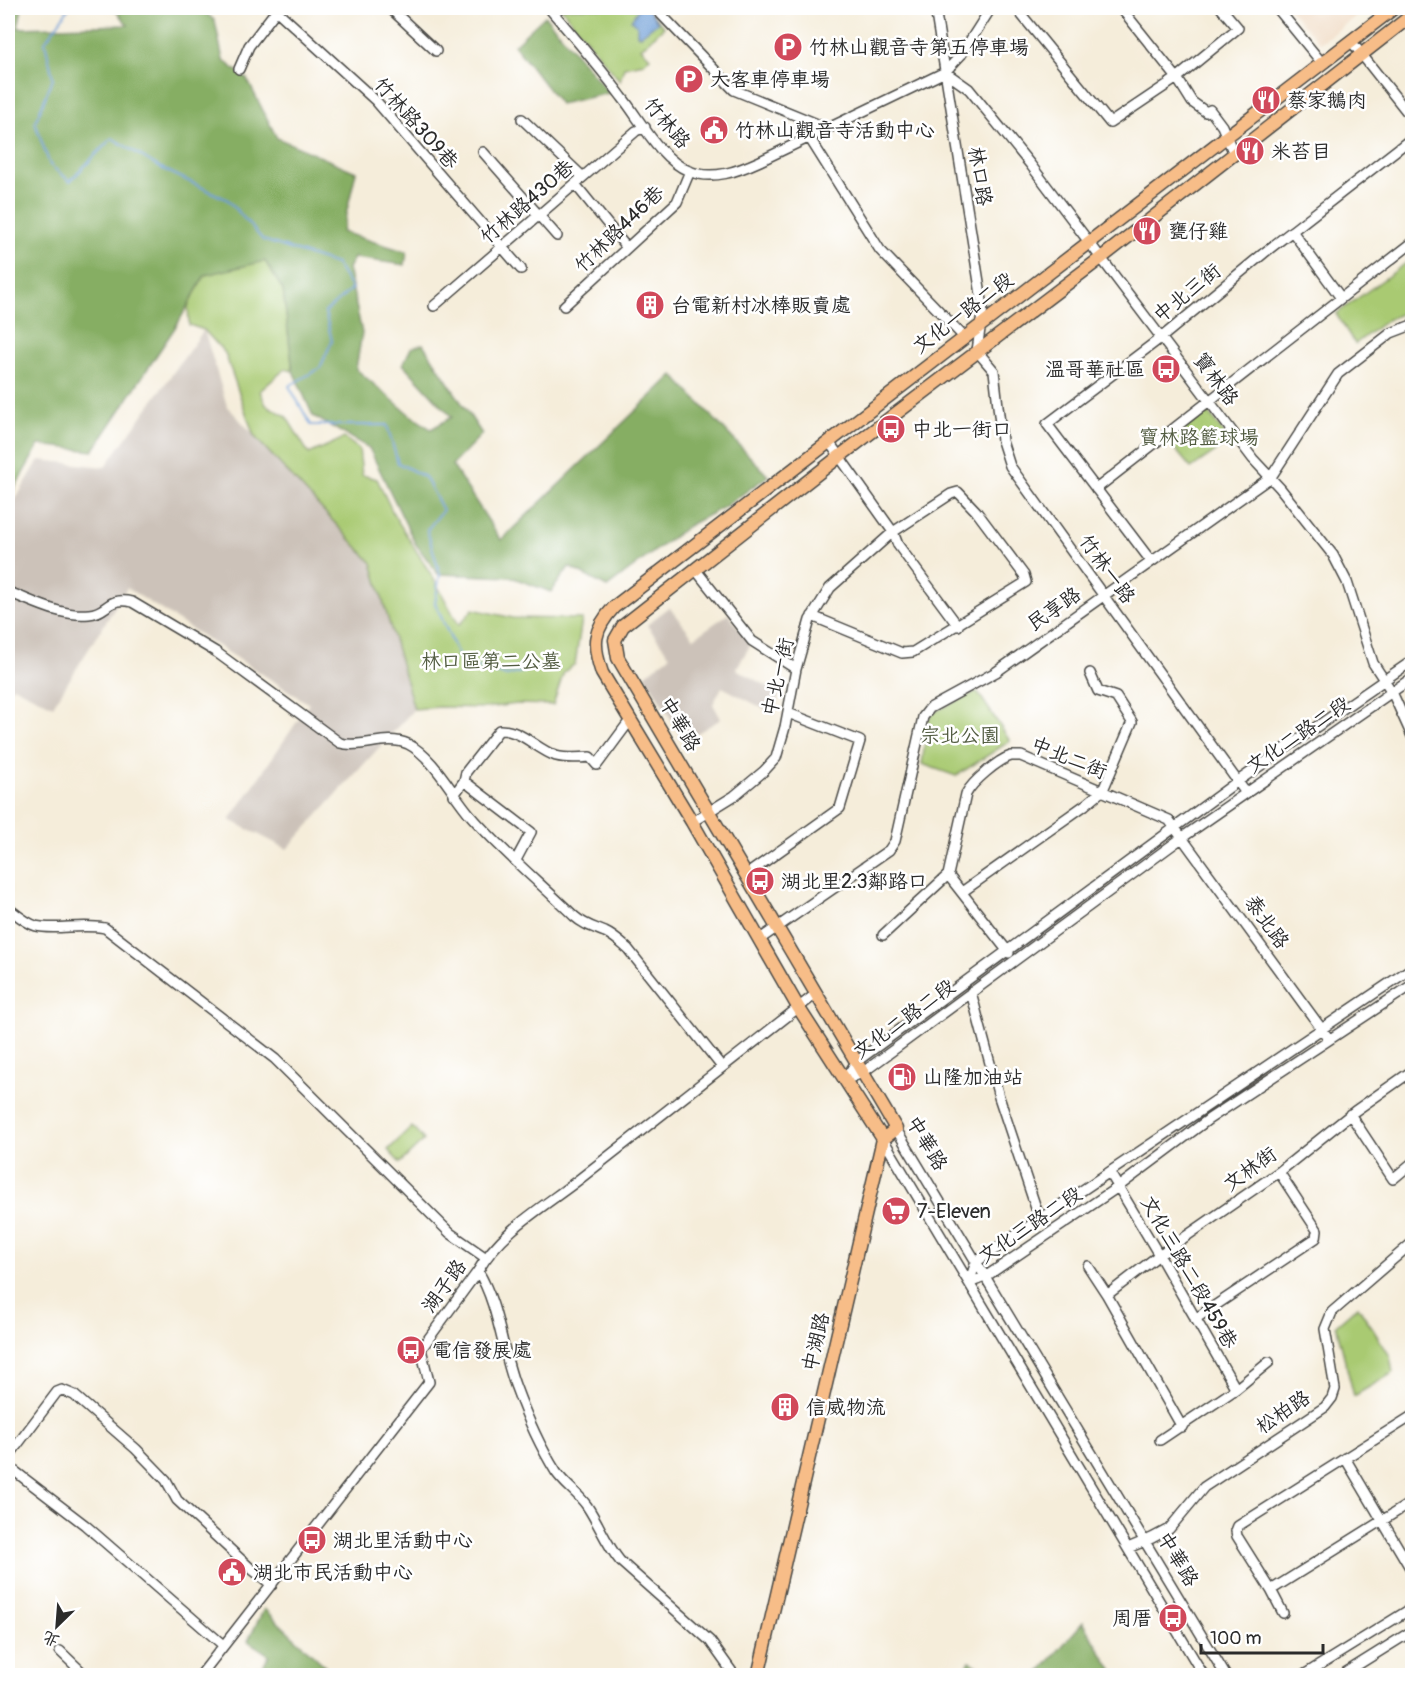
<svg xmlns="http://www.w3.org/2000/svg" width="1420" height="1683" font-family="Pangolin,'LXGW WenKai TC',sans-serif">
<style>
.built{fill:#eed6bb}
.industrial{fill:#ccc2b9}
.green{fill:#a9ca72;stroke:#6a7a4e;stroke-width:1.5}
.forest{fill:#86ae64;stroke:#586c48;stroke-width:1.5}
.water{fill:#6c9cd6;stroke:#4c6480;stroke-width:1.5}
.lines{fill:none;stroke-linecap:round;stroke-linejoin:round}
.stream{stroke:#6c9cd6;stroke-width:2}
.minor-casing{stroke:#494845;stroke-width:12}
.major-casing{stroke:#494845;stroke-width:15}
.minor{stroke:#fff;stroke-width:9}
.major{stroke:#f7bd88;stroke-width:12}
.labels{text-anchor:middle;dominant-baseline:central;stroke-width:5;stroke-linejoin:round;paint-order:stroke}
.poi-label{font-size:20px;fill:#2b2b2b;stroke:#fff;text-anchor:start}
.street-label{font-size:20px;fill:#2b2b2b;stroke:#fff}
.park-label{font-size:20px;fill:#515b40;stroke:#fff}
</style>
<rect width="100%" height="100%" fill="#fff"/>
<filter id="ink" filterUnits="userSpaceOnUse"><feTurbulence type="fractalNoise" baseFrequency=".0167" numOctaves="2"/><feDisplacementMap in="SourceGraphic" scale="12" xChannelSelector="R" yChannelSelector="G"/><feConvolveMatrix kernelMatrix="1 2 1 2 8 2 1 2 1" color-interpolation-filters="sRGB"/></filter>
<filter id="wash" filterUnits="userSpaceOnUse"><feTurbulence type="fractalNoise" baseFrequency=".008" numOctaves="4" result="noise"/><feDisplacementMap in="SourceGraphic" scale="24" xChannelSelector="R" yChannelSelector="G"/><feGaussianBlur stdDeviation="1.35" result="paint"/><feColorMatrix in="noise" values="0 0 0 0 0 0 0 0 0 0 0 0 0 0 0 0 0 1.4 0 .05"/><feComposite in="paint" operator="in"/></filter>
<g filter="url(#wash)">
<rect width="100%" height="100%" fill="#f5edda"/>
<path class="built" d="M 1288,8 L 1367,8 L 1320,43 Z"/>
<path class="industrial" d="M 204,330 L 227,406 L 372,563 L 414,709 L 287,849 L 230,820 L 309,704 L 127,588 L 53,706 L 13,686 L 8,693 L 8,512 L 39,460 L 105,467 Z
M 669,607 L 694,638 L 728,614 L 751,644 L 736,669 L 780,693 L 774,714 L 722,687 L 713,704 L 721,719 L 684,741 L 645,675 L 670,656 L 647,625 Z"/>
<path class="green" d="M 561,8 L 647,8 L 664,27 L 641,48 L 650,57 L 644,63 L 624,67 L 620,81 Z
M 265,261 L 283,290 L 293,371 L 285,369 L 260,391 L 266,405 L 286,416 L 309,454 L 344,438 L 359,449 L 362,475 L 377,479 L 394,515 L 432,576 L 459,625 L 473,609 L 513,618 L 582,619 L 575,664 L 564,672 L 553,705 L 517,704 L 485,708 L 440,707 L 414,709 L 372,563 L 254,436 L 225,353 L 204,330 L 189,325 L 188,306 L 205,275 Z
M 1409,261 L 1412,265 L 1412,309 L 1387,320 L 1355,344 L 1336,314 Z
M 1201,409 L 1208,412 L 1230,441 L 1191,468 L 1165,437 Z
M 977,691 L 1010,741 L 956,776 L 922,764 L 928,720 L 934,712 Z
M 412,1127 L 424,1140 L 400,1163 L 388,1150 Z
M 1358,1306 L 1390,1356 L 1393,1373 L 1354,1396 L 1336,1325 Z"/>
<path class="forest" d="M 8,8 L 22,8 L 18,28 L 128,25 L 113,8 L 200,8 L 215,21 L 223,60 L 247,79 L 277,138 L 356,172 L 342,232 L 407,252 L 405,265 L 354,258 L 348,268 L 362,333 L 356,369 L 409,414 L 431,429 L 452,417 L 403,364 L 411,348 L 423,344 L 482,434 L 452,465 L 501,540 L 673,375 L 768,476 L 724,507 L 688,526 L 607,587 L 569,567 L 551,592 L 511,577 L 438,574 L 415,543 L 369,448 L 313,416 L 293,371 L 283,290 L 265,261 L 205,275 L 178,323 L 93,451 L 39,445 L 8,500 Z
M 545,16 L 609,93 L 560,104 L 514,45 Z
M 264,1609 L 325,1666 L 321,1675 L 258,1675 L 269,1655 L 248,1641 Z
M 1083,1622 L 1115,1675 L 1037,1675 Z
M 970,1661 L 992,1675 L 959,1675 Z"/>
<path class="water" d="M 639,8 L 647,8 L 658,22 L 641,35 L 637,35 L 637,25 L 631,20 Z"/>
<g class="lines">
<path class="stream" d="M 69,8 L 45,42 L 53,78 L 35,123 L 50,165 L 70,181 L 112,138 L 159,167 L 228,200 L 263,240 L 336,264 L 352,289 L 325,312 L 332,341 L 320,368 L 289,386 L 311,425 L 387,425 L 398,463 L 425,477 L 443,510 L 427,530 L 440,574 L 435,603 L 461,662 L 507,676 L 535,668 L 556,669"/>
</g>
</g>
<g filter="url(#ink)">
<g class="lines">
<g class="minor-casing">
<path id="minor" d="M 390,8 L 436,51
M 549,8 C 574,37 599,66 622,97 C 641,121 660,159 689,171 C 713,181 738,171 760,161 L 945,72 L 961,55 L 991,8
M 655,8 L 734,90 L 827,128
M 935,8 L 983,307 L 977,351 L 994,371 L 1002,441 L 1010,466 L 1246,793
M 1016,8 L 1110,123 L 1177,78 L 1238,28 L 1221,8
M 1121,8 L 1177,78 L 1192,102 L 1206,112 L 1210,110 L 1222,126 L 1234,154
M 1277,8 L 1322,63
M 276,10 L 376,101 L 521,269
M 1351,41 L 1412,118
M 239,69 L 249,46 L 278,8
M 945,72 L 969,89 L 1030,164 L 1253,459 L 1280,488 L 1333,555 L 1347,582 L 1373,663 L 1392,692 L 1412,736
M 522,119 L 583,177
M 809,137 L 880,250 L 964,337
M 483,152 L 557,236
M 575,184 L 627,248
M 1292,231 L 1341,298
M 434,306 L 636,131 L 645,127
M 564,306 L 677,202 L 690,171
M 829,442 L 893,532 L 898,545 L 958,626
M 1096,489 L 1412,243
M 1151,561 L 1047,424 L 1162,337 L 1264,253 L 1412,138
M 695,569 L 752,641 L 796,669
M 8,592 C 33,601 61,617 89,614 C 108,613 107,596 132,602 L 216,652 L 340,743 C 362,749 386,734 408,744 C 434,757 453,796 472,817 C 503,852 540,883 574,916 C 584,925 593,927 605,932 C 614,936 621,943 628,949 L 722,1067
M 464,781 L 466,772 L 499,730 C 521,729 536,749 556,756 C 567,759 579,758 590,757 L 597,765 L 631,719
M 454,795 L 464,781 L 531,832 L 516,860
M 692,822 L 734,796 L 764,771 L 776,758 L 785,727 L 796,669 L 810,620 L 830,588 L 893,532 L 951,494 L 958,492 L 976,511 L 1024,575 L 1026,582 L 913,652 L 902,653 L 812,616
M 746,875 L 840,808 L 860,741 L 788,713
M 962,892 L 1085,805 L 1103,790 L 1132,722 L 1116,697 L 1098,691 L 1090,673
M 8,908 C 16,914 26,923 36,926 C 55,931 81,923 105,928 L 275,1059 L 450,1233 L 486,1258
M 883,935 L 948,875
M 760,939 L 889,850 L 895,841 L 923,717 L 930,708 L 996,672 L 1271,477 L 1338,374 L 1391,333 L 1412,325
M 1009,953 L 948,875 L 966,794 C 972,782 998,760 1011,756 C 1012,756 1020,756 1021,756 L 1169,820 L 1329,1039
M 971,992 L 999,1097 L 1040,1220
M 845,1080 L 856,1062 L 1238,781 L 1412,661
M 845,1080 L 862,1073 L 1183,837 L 1412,678
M 1350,1114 L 1393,1179 L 1412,1163
M 896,1129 L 1226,1676
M 883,1139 L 1204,1676
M 1110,1173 L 1159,1255 L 1236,1389
M 1088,1266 L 1107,1295 L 1182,1427
M 478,1271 C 499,1306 501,1347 515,1385 C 526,1415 539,1445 556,1472 C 565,1485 578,1493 587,1506 C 599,1524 606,1544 620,1561 L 710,1641 L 735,1676
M 969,1283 L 976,1262 L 1412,968
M 969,1283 L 985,1277 L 1118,1187 L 1209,1119 L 1412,985
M 1107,1295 L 1159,1255 L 1279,1172 L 1355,1111 L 1412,1071
M 1195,1319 L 1316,1238 L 1317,1230 L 1279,1172
M 1160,1440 L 1236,1389 L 1269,1362
M 8,1457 L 57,1392 L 62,1390 L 74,1395 L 136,1449 L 166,1480 L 177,1500 L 249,1567 L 272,1585
M 1345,1458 L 1412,1571
M 8,1466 L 85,1525 L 223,1645
M 1128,1548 L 1152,1538 L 1169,1529 L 1204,1487 L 1325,1407 L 1332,1398 L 1335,1389 L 1325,1329 L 1332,1312 L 1412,1243
M 1271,1590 L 1412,1502
M 1283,1613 L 1271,1590 L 1237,1536 L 1236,1531 L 1238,1526 L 1412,1416
M 60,1651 L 86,1676
M 200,1676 L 429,1382 L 421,1349 L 478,1271 C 502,1228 549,1204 586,1174 C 663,1114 740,1054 817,993
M 1302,1676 L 1412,1608
M 1340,1676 L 1412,1631"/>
</g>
<g class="major-casing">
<path id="major" d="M 883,1139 L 798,1007 L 692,822 L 602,673 C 592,644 593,630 614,607 L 1394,8
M 758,1676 L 883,1139 L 896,1129 L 618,658 L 615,640 L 623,626 L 840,456 L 1101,258 L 1412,15"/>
</g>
<use href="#minor" class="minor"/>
<use href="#major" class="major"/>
</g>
</g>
<defs>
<g id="parking-disc" transform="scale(1.5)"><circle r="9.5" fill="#d1495b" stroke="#fff"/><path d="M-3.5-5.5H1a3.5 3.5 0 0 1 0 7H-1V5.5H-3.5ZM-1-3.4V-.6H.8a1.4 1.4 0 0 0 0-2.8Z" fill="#fff"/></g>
<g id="restaurant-disc" transform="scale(1.5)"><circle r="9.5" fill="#d1495b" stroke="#fff"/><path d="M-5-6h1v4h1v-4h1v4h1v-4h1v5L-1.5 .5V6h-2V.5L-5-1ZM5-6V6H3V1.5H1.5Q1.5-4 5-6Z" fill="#fff"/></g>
<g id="civic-disc" transform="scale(1.5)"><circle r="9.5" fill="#d1495b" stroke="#fff"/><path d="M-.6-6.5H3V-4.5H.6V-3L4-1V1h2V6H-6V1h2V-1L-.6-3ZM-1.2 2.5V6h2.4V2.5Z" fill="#fff"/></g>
<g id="building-disc" transform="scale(1.5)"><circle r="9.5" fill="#d1495b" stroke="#fff"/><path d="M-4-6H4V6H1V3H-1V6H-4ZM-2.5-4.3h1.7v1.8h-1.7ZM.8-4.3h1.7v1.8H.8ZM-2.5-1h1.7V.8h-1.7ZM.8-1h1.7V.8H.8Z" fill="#fff"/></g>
<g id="bus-disc" transform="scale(1.5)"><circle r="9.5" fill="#d1495b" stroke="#fff"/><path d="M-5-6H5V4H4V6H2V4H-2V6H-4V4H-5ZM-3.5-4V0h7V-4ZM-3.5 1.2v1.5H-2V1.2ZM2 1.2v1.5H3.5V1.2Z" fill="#fff"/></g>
<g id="fuel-disc" transform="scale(1.5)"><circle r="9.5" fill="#d1495b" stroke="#fff"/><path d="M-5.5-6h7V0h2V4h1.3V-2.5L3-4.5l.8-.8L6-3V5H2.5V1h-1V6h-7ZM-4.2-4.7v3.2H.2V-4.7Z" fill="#fff"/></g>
<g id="supermarket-disc" transform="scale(1.5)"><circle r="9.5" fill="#d1495b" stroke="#fff"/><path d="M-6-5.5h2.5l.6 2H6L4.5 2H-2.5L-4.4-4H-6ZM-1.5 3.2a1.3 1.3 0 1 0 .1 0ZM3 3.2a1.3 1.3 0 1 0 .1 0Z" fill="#fff"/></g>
</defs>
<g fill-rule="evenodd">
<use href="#parking-disc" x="788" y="47"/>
<use href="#parking-disc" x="689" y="79"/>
<use href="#restaurant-disc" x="1266" y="100"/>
<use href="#civic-disc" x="714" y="130"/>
<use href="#restaurant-disc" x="1250" y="151"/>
<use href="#restaurant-disc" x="1147" y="231"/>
<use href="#building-disc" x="650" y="305"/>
<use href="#bus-disc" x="1166" y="369"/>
<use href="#bus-disc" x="891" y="429"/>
<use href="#bus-disc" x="760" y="881"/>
<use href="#fuel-disc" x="902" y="1077"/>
<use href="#supermarket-disc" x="896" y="1211"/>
<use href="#bus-disc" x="411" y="1350"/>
<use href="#building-disc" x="785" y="1407"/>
<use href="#bus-disc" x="312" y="1540"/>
<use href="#civic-disc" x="232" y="1572"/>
<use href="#bus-disc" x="1173" y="1618"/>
</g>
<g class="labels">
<g class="poi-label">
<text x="809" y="47">竹林山觀音寺第五停車場</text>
<text x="710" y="79">大客車停車場</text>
<text x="1287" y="100">蔡家鵝肉</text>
<text x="735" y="130">竹林山觀音寺活動中心</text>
<text x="1271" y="151">米苔目</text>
<text x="1168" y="231">甕仔雞</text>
<text x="671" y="305">台電新村冰棒販賣處</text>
<text x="1145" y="369" text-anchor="end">溫哥華社區</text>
<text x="912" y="429">中北一街口</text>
<text x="781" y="881">湖北里2.3鄰路口</text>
<text x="923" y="1077">山隆加油站</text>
<text x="917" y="1211">7-Eleven</text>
<text x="432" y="1350">電信發展處</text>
<text x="806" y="1407">信威物流</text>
<text x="333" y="1540">湖北里活動中心</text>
<text x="253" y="1572">湖北市民活動中心</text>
<text x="1152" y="1618" text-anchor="end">周厝</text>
</g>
<g class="street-label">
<text transform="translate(416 123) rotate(48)">竹林路309巷</text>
<text transform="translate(667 123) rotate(50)">竹林路</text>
<text transform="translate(980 176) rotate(81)">林口路</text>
<text transform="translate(527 202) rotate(-41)">竹林路430巷</text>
<text transform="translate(619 229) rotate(-44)">竹林路446巷</text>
<text transform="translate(1187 293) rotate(-39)">中北三街</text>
<text transform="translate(963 313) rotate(-37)">文化一路二段</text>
<text transform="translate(1216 379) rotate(53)">寶林路</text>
<text transform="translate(1107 569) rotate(54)">竹林一路</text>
<text transform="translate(1054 609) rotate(-35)">民享路</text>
<text transform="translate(778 677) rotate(-77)">中北一街</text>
<text transform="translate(680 724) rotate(59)">中華路</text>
<text transform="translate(1298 735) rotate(-34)">文化二路二段</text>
<text transform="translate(1069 758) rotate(22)">中北二街</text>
<text transform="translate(1267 922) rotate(54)">泰北路</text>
<text transform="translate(904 1019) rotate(-36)">文化二路二段</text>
<text transform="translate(927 1143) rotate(59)">中華路</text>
<text transform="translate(1250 1169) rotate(-36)">文林街</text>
<text transform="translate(1030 1225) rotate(-34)">文化三路二段</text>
<text transform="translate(1189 1272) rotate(60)">文化三路二段459巷</text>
<text transform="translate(444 1286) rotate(-54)">湖子路</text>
<text transform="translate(816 1342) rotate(-77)">中湖路</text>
<text transform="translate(1283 1412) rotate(-34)">松柏路</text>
<text transform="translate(1178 1559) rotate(59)">中華路</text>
</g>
<g class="park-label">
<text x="1199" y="437">寶林路籃球場</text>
<text x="491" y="661">林口區第二公墓</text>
<text x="960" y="735">宗北公園</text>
</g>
</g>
<rect width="1420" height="1683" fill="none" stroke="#fff" stroke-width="30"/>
<g transform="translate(57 1626) rotate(205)" stroke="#ffffff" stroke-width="4.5" paint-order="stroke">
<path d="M0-4.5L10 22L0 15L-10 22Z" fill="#2b2b2b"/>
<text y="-9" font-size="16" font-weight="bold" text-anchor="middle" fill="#2b2b2b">北</text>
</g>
<path d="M1201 1644v9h122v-9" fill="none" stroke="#2b2b2b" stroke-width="3"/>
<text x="1210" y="1644" font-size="18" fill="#2b2b2b" stroke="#ffffff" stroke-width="4.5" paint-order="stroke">100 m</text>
</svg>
